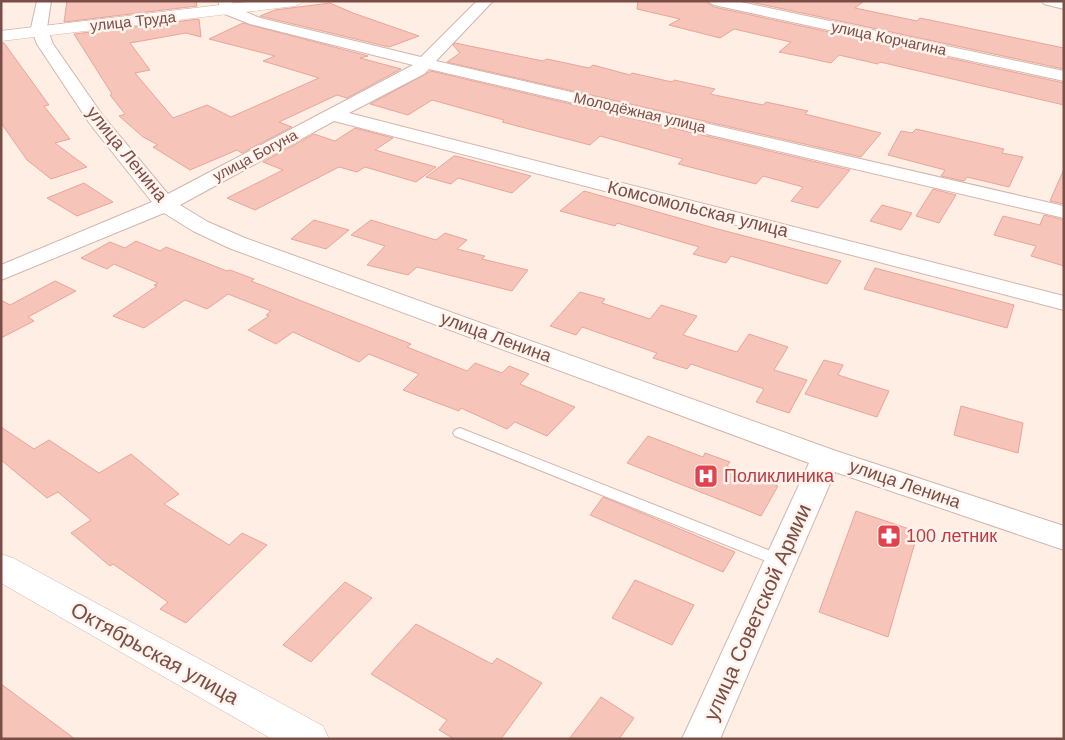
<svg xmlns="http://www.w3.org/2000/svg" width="1065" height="740" font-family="Helvetica,sans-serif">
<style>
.building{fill:#f6c4b9;stroke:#eaa598}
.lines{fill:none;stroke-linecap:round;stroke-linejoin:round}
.service-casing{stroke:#d3b5ac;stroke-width:2}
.minor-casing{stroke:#d3b5ac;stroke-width:2}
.tertiary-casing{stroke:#d3b5ac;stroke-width:1}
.service{fill:#fff;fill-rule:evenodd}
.minor{fill:#fff;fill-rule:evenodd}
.tertiary{fill:#fff;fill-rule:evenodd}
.labels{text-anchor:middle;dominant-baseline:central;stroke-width:5;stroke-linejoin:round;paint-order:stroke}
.far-street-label{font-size:15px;fill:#794e47;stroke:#fff3ec}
.street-label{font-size:18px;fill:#794e47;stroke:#fff3ec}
.health-label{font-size:18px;fill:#be3a42;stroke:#fff3ec;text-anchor:start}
.near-street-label{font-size:21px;fill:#794e47;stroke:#fff3ec}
</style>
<rect width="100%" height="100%" fill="#feeee4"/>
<path class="building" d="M 67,1 L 196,1 L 197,6 L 64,22 Z
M 638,1 L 705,1 L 714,7 L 1064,83 L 1064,105 L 880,62 L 878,64 L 839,55 L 831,63 L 804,57 L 779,52 L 791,42 L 734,29 L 720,38 L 669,25 L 680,19 L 637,9 Z
M 746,1 L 864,1 L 855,8 L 917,21 L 920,18 L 1064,48 L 1064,69 Z
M 330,3 L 353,13 L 419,36 L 389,47 L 260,16 L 275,10 Z
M 199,19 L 201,37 L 186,33 L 130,43 L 150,70 L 135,73 L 173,118 L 207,105 L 231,117 L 319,78 L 263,61 L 275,56 L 209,39 L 243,23 L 368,56 L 360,58 L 401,69 L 347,98 L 337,95 L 279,122 L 292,127 L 242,153 L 237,150 L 190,170 L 153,147 L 158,145 L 143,137 L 119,116 L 125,114 L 110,95 L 112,94 L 74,34 Z
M 1,43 L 4,43 L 49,105 L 44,106 L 70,139 L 55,143 L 87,167 L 51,179 L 27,160 L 1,123 Z
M 455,43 L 543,61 L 547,59 L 589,68 L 593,65 L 630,75 L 632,73 L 672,82 L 674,80 L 715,89 L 710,94 L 763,105 L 766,102 L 808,111 L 805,114 L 881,133 L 861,157 L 447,62 L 460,53 L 453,45 Z
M 431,71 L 850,170 L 818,208 L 791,201 L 803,187 L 763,176 L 756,184 L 678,164 L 683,159 L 600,136 L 590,145 L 502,122 L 504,120 L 432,100 L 408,115 L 370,104 Z
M 355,128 L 393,138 L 375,150 L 436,167 L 416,182 L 365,167 L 357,172 L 339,167 L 255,210 L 227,198 L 283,170 L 263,162 L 314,134 L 335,141 Z
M 916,129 L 1004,149 L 1002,153 L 1023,157 L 1009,187 L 967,177 L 964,181 L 941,176 L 945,170 L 888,155 L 901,131 L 912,133 Z
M 454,156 L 456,156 L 531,176 L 512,193 L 458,178 L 451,184 L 426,177 Z
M 1064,169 L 1064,204 L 1050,201 Z
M 84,183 L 113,202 L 77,216 L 47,198 Z
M 933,189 L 956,195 L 939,223 L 916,216 Z
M 584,191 L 714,228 L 841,261 L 827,284 L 731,256 L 726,263 L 693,254 L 699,247 L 617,223 L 615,226 L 560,211 Z
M 882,205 L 912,213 L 901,230 L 870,221 Z
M 1044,215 L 1064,220 L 1064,266 L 1031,256 L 1036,246 L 994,235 L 1003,216 L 1040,225 Z
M 314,220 L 349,230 L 326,249 L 291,239 Z
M 371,220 L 436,240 L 445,233 L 467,240 L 457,249 L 485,256 L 482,259 L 528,270 L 512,291 L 417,267 L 408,275 L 367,265 L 385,246 L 351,235 Z
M 136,241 L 160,251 L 166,247 L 227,271 L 230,270 L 254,279 L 251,281 L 411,344 L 407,347 L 467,371 L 475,363 L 502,373 L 509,366 L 529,374 L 520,384 L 575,407 L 547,436 L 515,422 L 507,429 L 461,408 L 459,411 L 403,390 L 419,374 L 369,354 L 359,362 L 293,332 L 276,344 L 248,330 L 269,316 L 266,315 L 271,311 L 228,294 L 207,309 L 185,300 L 144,328 L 113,316 L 157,286 L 154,285 L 158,283 L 114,264 L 107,269 L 81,258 L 110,242 L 125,248 Z
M 875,268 L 1014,305 L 1007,328 L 864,289 Z
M 55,281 L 76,291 L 28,317 L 34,321 L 1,338 L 1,300 L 10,305 Z
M 580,292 L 605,299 L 602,303 L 650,319 L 661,305 L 697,316 L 683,335 L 737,352 L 749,334 L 788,347 L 774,370 L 807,380 L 789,413 L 756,402 L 764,389 L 691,364 L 687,369 L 653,358 L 657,353 L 582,327 L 576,335 L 550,326 Z
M 824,360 L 843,365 L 838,375 L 889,391 L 877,417 L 805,394 Z
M 961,406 L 1023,423 L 1018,453 L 954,435 Z
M 1,427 L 34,449 L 49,440 L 99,473 L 131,454 L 179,494 L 164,504 L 229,545 L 242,533 L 267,545 L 186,623 L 160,609 L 168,602 L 113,564 L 110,566 L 71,533 L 91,520 L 58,492 L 47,498 L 1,460 Z
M 648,436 L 703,457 L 705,453 L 730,462 L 727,466 L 778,486 L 761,516 L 627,463 Z
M 603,497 L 625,506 L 735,552 L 723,572 L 590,515 Z
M 856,511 L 918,532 L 888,637 L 819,612 Z
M 635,580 L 694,605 L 672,645 L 612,618 Z
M 345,582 L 372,598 L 311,662 L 283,645 Z
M 416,624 L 492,664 L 497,658 L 542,683 L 501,739 L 454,739 L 439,730 L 447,720 L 371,674 Z
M 1,684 L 75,739 L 1,739 Z
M 601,697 L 634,718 L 619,739 L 569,739 Z"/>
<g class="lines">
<g class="service-casing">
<path id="service" d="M 460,428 L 786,557 L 789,561 L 786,565 L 781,567 L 776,565 L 455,436 L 453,433 L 455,430 Z"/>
</g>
<g class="minor-casing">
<path id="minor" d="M 37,1 L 51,1 L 47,28 L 53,44 L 103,116 L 168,194 L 413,65 L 250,24 L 222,13 L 218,1 L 232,1 L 234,7 L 260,18 L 421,57 L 477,1 L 493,1 L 436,61 L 1064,206 L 1064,218 L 429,69 L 424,74 L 349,113 L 1064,296 L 1064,310 L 334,121 L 180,205 L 208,222 L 245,238 L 836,451 L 1064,526 L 1064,550 L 835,472 L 720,739 L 682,739 L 809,463 L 229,248 L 193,231 L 164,213 L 1,280 L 1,265 L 152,202 L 90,124 L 37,44 L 31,28 Z
M 707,1 L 736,1 L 1064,71 L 1064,81 L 714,5 Z
M 1042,1 L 1064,1 L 1064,9 L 1044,4 Z"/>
</g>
<g class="tertiary-casing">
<path id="tertiary" d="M 254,1 L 303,1 L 300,4 L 295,6 L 1,41 L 1,31 Z
M 1,554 L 13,558 L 323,726 L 329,739 L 272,739 L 1,583 Z"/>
</g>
<use href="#service" class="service"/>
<use href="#minor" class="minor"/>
<use href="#tertiary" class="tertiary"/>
</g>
<defs>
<g id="hospital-square" transform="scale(1.25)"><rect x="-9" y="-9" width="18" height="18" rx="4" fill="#e0444e" stroke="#fff3ec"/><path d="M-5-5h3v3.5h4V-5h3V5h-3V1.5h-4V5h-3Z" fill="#fff"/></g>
<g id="pharmacy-square" transform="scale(1.25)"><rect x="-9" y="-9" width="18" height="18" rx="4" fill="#e0444e" stroke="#fff3ec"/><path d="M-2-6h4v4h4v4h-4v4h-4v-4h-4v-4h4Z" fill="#fff"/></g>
</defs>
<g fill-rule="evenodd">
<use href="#hospital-square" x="706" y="476"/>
<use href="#pharmacy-square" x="889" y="536"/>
</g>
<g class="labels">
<g class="far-street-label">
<text transform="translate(133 21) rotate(-6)">улица Труда</text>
<text transform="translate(889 38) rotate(12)">улица Корчагина</text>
<text transform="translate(640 112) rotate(13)">Молодёжная улица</text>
<text transform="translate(255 155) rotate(-28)">улица Богуна</text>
</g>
<g class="street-label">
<text transform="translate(127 154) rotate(51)">улица Ленина</text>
<text transform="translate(698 209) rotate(14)">Комсомольская улица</text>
<text transform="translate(496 337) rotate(20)">улица Ленина</text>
<text transform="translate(905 484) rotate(19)">улица Ленина</text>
</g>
<g class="health-label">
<text x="724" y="476">Поликлиника</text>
<text x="906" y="536">100 летник</text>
</g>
<g class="near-street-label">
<text transform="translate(757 612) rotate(-66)">улица Советской Армии</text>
<text transform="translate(155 653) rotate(29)">Октябрьская улица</text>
</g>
</g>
<rect width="1065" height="740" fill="none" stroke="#794e47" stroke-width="5"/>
</svg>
